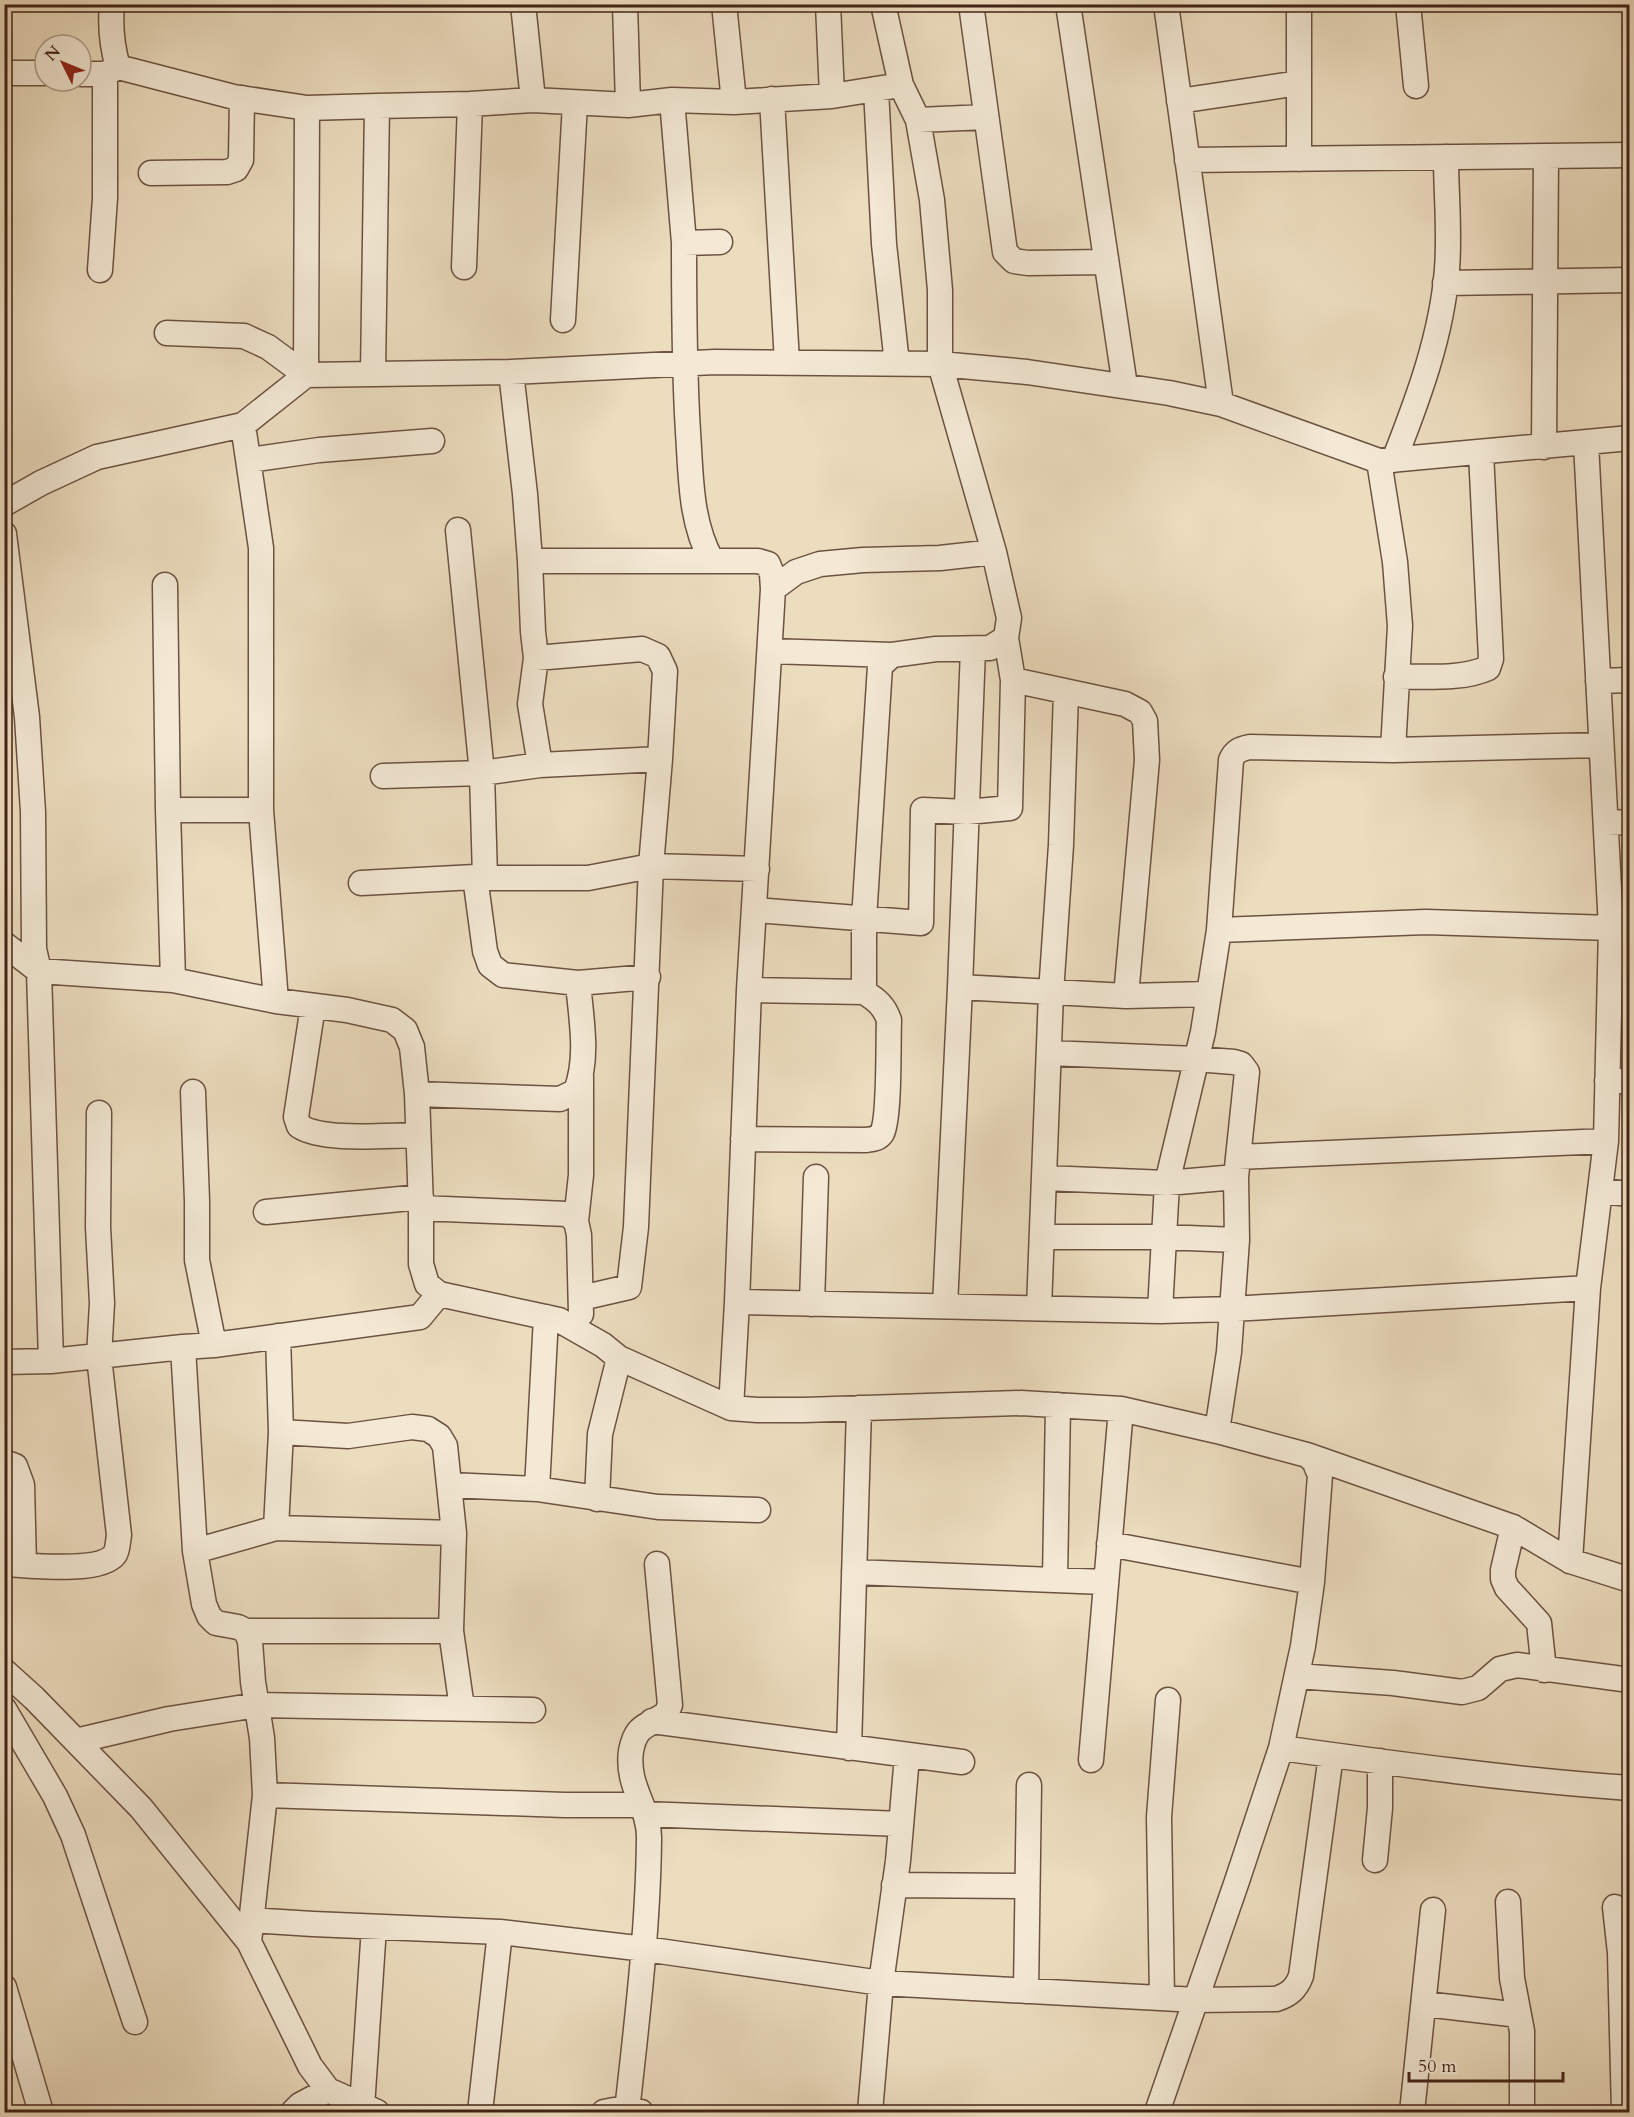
<svg xmlns="http://www.w3.org/2000/svg" width="1634" height="2117" font-family="Cardo,serif">
<style>
.lines{fill:none;stroke-linecap:round;stroke-linejoin:round}
.minor-casing{stroke:#6d5242;stroke-width:27}
.minor{stroke:#f3e9d5;stroke-width:24}
</style>
<rect width="100%" height="100%" fill="#ecddbf"/>
<filter id="stains"><feTurbulence type="fractalNoise" baseFrequency=".00333" numOctaves="4"/><feColorMatrix values="0 0 0 0 .2 0 0 0 0 .09 0 0 0 0 .02 0 0 0 .5 -.17"/></filter>
<radialGradient id="worn" r=".72"><stop offset=".6" stop-color="#630" stop-opacity="0"/><stop offset="1" stop-color="#630" stop-opacity=".3"/></radialGradient>
<g class="lines">
<g class="minor-casing">
<path id="minor" d="M 112,4 C 110,26 112,47 118,67 L 234,97 L 307,108 L 377,106
M 523,4 L 533,100
M 625,4 L 628,105
M 724,4 L 734,102
M 828,4 L 832,96
M 971,4 L 1005,252 L 1014,261 L 1028,263 L 1106,262
M 1068,4 L 1125,386
M 1166,4 L 1221,404
M 1408,4 L 1416,86
M 4,73 L 45,73
M 81,74 L 105,74 L 118,67
M 876,89 L 884,244 L 897,364
M 772,99 L 787,362
M 672,100 L 684,243
M 1179,101 L 1299,83
M 918,120 L 986,117
M 1299,159 L 1299,4
M 1187,160 L 1630,155
M 151,173 L 227,172 L 236,169 L 241,160 L 242,98
M 720,242 L 684,243 C 684,306 684,369 688,432 C 691,476 690,522 712,561 L 758,561 L 768,564 L 772,574 L 773,589 L 749,990 L 737,1302 L 1160,1311 L 1232,1309 L 1588,1288
M 464,267 L 470,104
M 100,270 L 105,198 L 105,74
M 1445,283 L 1630,280
M 563,320 L 575,103
M 167,333 L 244,336 L 268,347 L 306,375
M 511,372 L 525,494 L 530,561 L 712,561
M 373,373 L 377,106 L 470,104 L 533,100 L 628,105 L 672,100 L 734,102 L 832,96 L 901,85 L 883,4
M 306,375 L 307,108
M 243,425 L 261,548 L 261,810 L 276,1001
M 1544,447 L 1546,156
M 249,460 L 319,450 L 432,441
M 1394,460 C 1418,399 1442,335 1447,269 C 1450,232 1446,194 1446,157
M 1379,461 L 1395,562 L 1400,626 L 1393,750
M 4,504 L 41,483 L 97,457 L 243,425 L 306,375 L 511,372 L 715,362 L 940,364 L 1027,372 L 1169,393 L 1221,404 L 1379,461 L 1630,438
M 458,530 L 482,773 L 485,878 L 475,877 L 485,951 L 490,965 L 503,975 L 578,983 L 648,977
M 4,534 L 27,717 L 33,812 L 34,949 L 39,971 L 51,1361
M 530,561 L 533,632 L 536,658 L 530,704 L 540,765
M 165,585 L 168,810 L 173,980
M 773,589 L 796,572 L 820,564 L 863,560 L 940,558 L 994,552
M 770,651 L 892,655
M 536,658 L 642,649 L 658,656 L 665,671 L 660,759
M 1396,677 C 1425,676 1462,680 1488,668 L 1491,659 L 1481,452
M 1013,680 L 1125,704 L 1140,712 L 1145,721 L 1147,760 L 1126,996
M 1598,681 L 1630,680
M 383,776 L 482,773 L 540,765 L 660,759 L 651,866 L 757,869
M 168,810 L 261,810
M 1607,823 L 1630,822
M 485,878 L 588,878 L 651,866 L 636,1227 L 629,1287 L 581,1298
M 361,883 L 475,877
M 755,910 L 921,923 L 923,810 L 967,812 L 1010,808 L 1013,680 L 1006,638
M 1219,930 L 1426,922 L 1611,928
M 4,944 L 39,971 L 173,980 L 276,1001 L 347,1010 L 392,1020 L 405,1030 L 412,1047 L 417,1094
M 578,983 C 581,1018 589,1057 576,1091 L 560,1099 L 417,1094 L 421,1208 L 421,1264 L 427,1284 L 439,1294 L 559,1320 L 603,1345 L 619,1358 L 600,1434 L 597,1499
M 960,987 L 1126,996 L 1209,994
M 749,990 L 864,992 L 864,919 L 880,666 L 892,655 L 936,649 L 990,648 L 1006,638 L 1009,618 L 994,552 L 940,364 L 940,290 L 932,200 L 918,120 L 901,85
M 313,1006 L 296,1117 L 299,1126 C 324,1142 387,1135 418,1135
M 1049,1053 L 1196,1059 L 1234,1062 L 1241,1064 L 1247,1072 L 1236,1177 L 1237,1240 L 1229,1352 L 1217,1431
M 1607,1081 L 1630,1081
M 193,1092 L 197,1201 L 197,1260 L 214,1345
M 743,1139 L 866,1140 C 873,1139 878,1139 882,1133 C 890,1118 888,1041 889,1020 C 884,1006 877,1000 864,992
M 1238,1157 L 1606,1141
M 1044,1178 L 1167,1183 L 1236,1177
M 1600,1191 L 1630,1194
M 421,1208 L 567,1214 L 576,1221 L 579,1235 L 581,1314
M 266,1212 L 421,1197
M 576,1221 L 581,1175 L 581,1077
M 1042,1237 L 1163,1237 L 1237,1240
M 812,1304 L 816,1177
M 945,1306 L 960,987 L 973,649
M 1039,1308 L 1051,993 L 1061,845 L 1066,692
M 1160,1311 L 1167,1183 L 1203,1032 L 1219,930 L 1231,760 C 1235,751 1240,749 1250,747 L 1393,750 L 1601,745
M 183,1347 L 214,1345 L 420,1317 L 439,1294
M 619,1358 L 731,1408 L 757,1410 L 804,1410 L 1021,1403 L 1121,1409 L 1217,1431 L 1307,1455 L 1314,1461 L 1320,1475 L 1312,1582 L 1303,1646 L 1281,1748 L 1237,1881 L 1157,2112
M 4,1362 L 51,1361 L 183,1347 L 195,1551 L 204,1604 L 209,1616 L 216,1623 L 238,1627 L 246,1631 L 250,1641 L 253,1682 L 262,1738 L 265,1795 L 249,1942
M 731,1408 L 737,1302
M 281,1432 L 348,1436 L 412,1427 L 428,1429 L 439,1436 L 445,1446 L 454,1533 L 451,1631 L 462,1708
M 1307,1455 L 1513,1527 L 1570,1561 L 1630,1580
M 4,1462 L 15,1466 L 22,1485 L 24,1565
M 450,1485 L 537,1489 L 658,1507 L 758,1510
M 537,1489 L 546,1317
M 1513,1527 L 1503,1570 L 1503,1579 L 1507,1588 L 1539,1623 L 1544,1670
M 276,1528 L 281,1432 L 278,1336
M 1109,1544 L 1312,1582
M 195,1551 L 276,1528 L 454,1533
M 1570,1561 L 1588,1288 L 1606,1141 L 1611,928 L 1586,443
M 4,1564 C 27,1565 101,1574 115,1554 C 118,1549 118,1540 119,1535 L 99,1357 L 102,1303 L 98,1227 L 99,1113
M 854,1572 L 1105,1582
M 1055,1580 L 1058,1405
M 246,1631 L 451,1631
M 4,1671 L 34,1698 L 141,1808 L 249,1942 L 310,2066 L 328,2090 L 377,2112
M 1297,1676 L 1393,1683 L 1462,1692 L 1478,1688 L 1500,1669 L 1517,1665 L 1630,1680
M 4,1709 L 55,1796 L 73,1835 L 135,2022
M 652,1721 L 962,1762
M 76,1741 L 169,1719 L 257,1705 L 533,1710
M 849,1748 L 859,1408
M 1281,1748 C 1397,1764 1513,1780 1630,1788
M 1091,1760 L 1121,1409
M 265,1795 L 565,1805 L 641,1805
M 645,1814 L 901,1824
M 1375,1860 L 1380,1808 L 1380,1761
M 894,1885 L 1027,1886
M 1508,1902 L 1512,1978 L 1522,2031 L 1522,2112
M 1615,1907 L 1620,1953 L 1624,2112
M 251,1920 L 313,1924 L 500,1932 L 645,1949 L 881,1983 L 1197,2000 L 1276,1999 C 1289,1995 1296,1989 1301,1976 L 1331,1755
M 4,1987 L 41,2112
M 1026,1991 L 1029,1785
M 1162,1998 L 1159,1817 L 1168,1700
M 1425,2004 L 1519,2015
M 362,2107 L 374,1927
M 627,2111 C 637,2021 648,1930 649,1839 C 650,1807 626,1787 631,1751 C 636,1724 647,1727 666,1714 L 670,1705 L 657,1564
M 293,2112 L 300,2105 L 328,2090
M 480,2112 L 500,1932
M 604,2112 L 614,2110 L 641,2112
M 870,2112 L 881,1983 L 898,1861 L 907,1756
M 1412,2112 L 1433,1910"/>
</g>
<use href="#minor" class="minor"/>
</g>
<rect width="1634" height="2117" fill="none" stroke="#ecddbf" stroke-width="24"/>
<rect x="6" y="6" width="1622" height="2105" fill="none" stroke="#432318" stroke-width="3"/>
<rect x="12" y="12" width="1610" height="2093" fill="none" stroke="#432318" stroke-width="1.5"/>
<g transform="translate(63 63) rotate(313)"><circle r="28" fill="#f3e9d5" stroke="#ad9a89" stroke-width="1.5"/>
<path d="M0-4.5L10 22L0 15L-10 22Z" fill="#8f2418"/>
<text y="-9" font-size="16" font-weight="bold" text-anchor="middle" fill="#432318">N</text>
</g>
<path d="M1409 2072v9h154v-9" fill="none" stroke="#432318" stroke-width="3"/>
<text x="1418" y="2072" font-size="18" fill="#432318" stroke="#f3e9d5" stroke-width="4.5" paint-order="stroke">50 m</text>
<rect width="100%" height="100%" filter="url(#stains)"/>
<rect width="100%" height="100%" fill="url(#worn)"/>
</svg>
